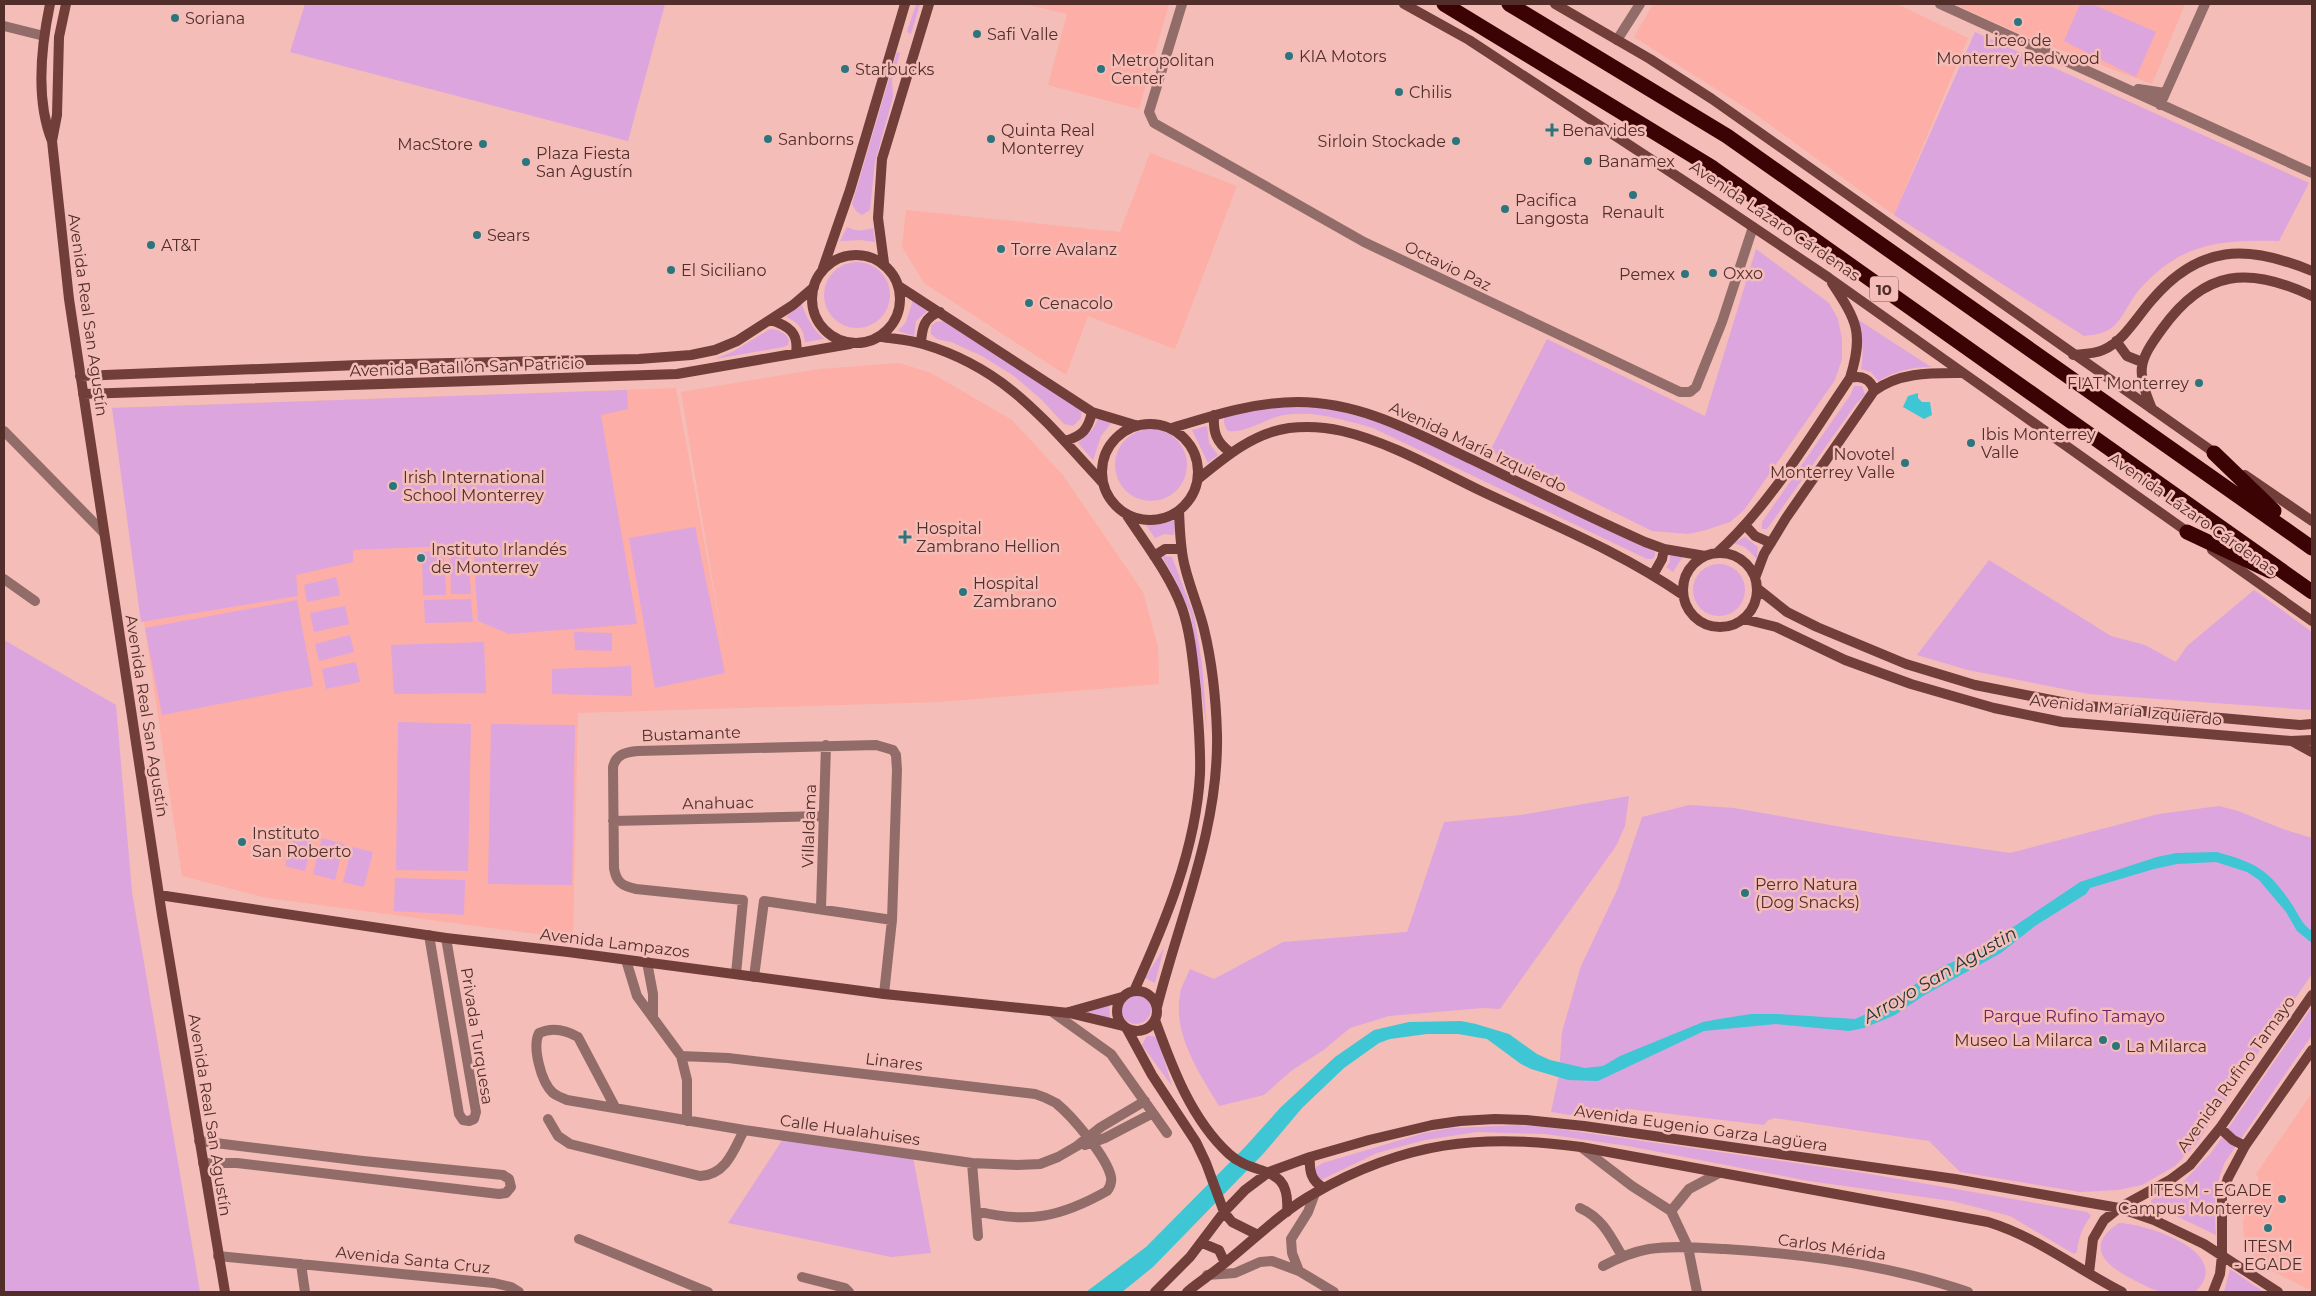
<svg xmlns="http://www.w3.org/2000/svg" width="2316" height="1296" font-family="Montserrat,sans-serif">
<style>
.built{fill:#fdaea6}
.green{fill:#dca5de}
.water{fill:#3fc6d4}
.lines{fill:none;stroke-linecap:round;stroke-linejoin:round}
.street{stroke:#926c69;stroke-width:10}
.secondary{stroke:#723e3a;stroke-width:10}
.highway{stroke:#3c0305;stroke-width:15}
.poi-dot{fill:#2c757d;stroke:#f4bdb7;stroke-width:2}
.labels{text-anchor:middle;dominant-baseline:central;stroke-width:5;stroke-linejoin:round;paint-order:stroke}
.shield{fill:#f4bdb7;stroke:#835955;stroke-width:1}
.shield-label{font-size:15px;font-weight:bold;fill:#522e2b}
.poi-label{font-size:16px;fill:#522e2b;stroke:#f4bdb7;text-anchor:start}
.street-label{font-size:16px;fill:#522e2b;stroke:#f4bdb7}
.park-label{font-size:16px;fill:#6d2372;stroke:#f4bdb7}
.water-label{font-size:18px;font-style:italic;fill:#1e3437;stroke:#f4bdb7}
</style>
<rect width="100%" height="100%" fill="#f4bdb7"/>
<path class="built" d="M 1025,4 L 1169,4 L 1139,109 L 1048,85 L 1067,14 Z
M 1653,4 L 1897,4 L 1968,38 L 1894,215 L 1754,113 L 1634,37 Z
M 1954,4 L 2185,4 L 2152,84 L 2034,40 Z
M 1150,153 L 1237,186 L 1175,349 L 1088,316 L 1066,375 L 924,283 L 902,247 L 906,210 L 1120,232 Z
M 899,363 L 931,373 L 1012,420 L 1062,474 L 1143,592 L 1158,647 L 1159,684 L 940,702 L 578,713 L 573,939 L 267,898 L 182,876 L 112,408 L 676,388 L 726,660 L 681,392 L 820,369 Z
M 2312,1093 L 2312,1291 L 2274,1272 L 2255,1258 L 2244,1238 L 2243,1221 L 2259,1178 L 2256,1174 Z"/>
<path class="green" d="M 305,4 L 665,4 L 628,141 L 290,52 Z
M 916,4 L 920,4 L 911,34 L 907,32 Z
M 2080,4 L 2092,4 L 2156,32 L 2136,77 L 2064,41 Z
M 1975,32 L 2309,183 L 2279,241 C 2234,240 2193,240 2156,273 C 2149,279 2141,287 2135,295 C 2128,305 2120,323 2110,329 C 2102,334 2093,335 2084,336 L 1894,215 Z
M 897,52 L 900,53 L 892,80 L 893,97 L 875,162 L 870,210 L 862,215 L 856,211 L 852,204 Z
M 847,227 C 857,232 862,231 873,228 L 875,242 L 861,240 L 840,241 Z
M 1756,249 L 1829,303 L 1838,319 L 1842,339 L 1842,359 L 1835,380 L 1744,510 L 1730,522 L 1706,530 L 1688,534 L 1652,531 L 1490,451 L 1547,339 L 1705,416 Z
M824 295a33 33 0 1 1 66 0a33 33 0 1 1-66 0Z
M 913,300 L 927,311 L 916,321 L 914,336 L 898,331 L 906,322 Z
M 801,302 C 806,317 812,328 824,339 L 805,342 C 803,328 799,323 786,317 Z
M 1857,319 L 1931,367 C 1911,367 1896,371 1878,381 L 1871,372 L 1861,369 C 1864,350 1863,337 1857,319 Z
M 944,321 L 1082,408 L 1081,418 L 1073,426 L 1064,424 L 1042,400 L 1014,376 L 982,356 L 951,342 L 937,339 L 931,334 L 931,326 L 936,322 Z
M 770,329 C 779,330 785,332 789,340 L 788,345 L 783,347 L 715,359 L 734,351 Z
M 1854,386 L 1862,386 L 1865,395 L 1856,404 L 1767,529 L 1762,529 L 1762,522 L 1851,394 Z
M 627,390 L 628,409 L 601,415 L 637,624 L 509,634 L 478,621 L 473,545 L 353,550 L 353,562 L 296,575 L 298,596 L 141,622 L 112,408 Z
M 1283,405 L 1333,409 L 1394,427 L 1655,552 L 1655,556 L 1652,559 L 1647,559 L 1373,428 C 1344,420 1314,410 1284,415 C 1266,418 1247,433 1228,431 C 1223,424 1223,420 1226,412 Z
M 1101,412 L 1117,416 L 1101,436 L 1093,460 L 1078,443 L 1093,429 Z
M 1207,426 L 1209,443 L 1218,455 L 1208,463 L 1192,430 Z
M1115 465a36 36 0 1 1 72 0a36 36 0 1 1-72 0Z
M 1175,520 L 1174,535 L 1164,534 L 1155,538 L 1146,525 L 1162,524 Z
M 695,527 L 725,673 L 655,688 L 629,538 Z
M 1745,537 L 1758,547 L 1757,559 L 1745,547 L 1733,543 Z
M 444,550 L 446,595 L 423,595 L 422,552 Z
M 468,550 L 471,594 L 451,594 L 450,551 Z
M 1670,554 L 1684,555 L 1673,572 L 1666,567 L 1670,562 Z
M 1162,556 L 1172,557 L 1194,615 L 1202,664 L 1207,731 L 1191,615 L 1176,581 Z
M 1989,560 L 2111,636 L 2145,645 L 2176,662 L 2187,646 L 2254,590 L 2312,632 L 2312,710 L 2089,694 L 1968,670 L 1917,655 Z
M1693 590a26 26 0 1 1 52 0a26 26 0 1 1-52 0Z
M 336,577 L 340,595 L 307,602 L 304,585 Z
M 471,599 L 473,622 L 425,623 L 424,600 Z
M 297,600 L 313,686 L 162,715 L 145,628 Z
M 345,606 L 349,624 L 314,632 L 310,613 Z
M 574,632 L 612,633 L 612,651 L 575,650 Z
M 350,635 L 354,652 L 319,661 L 315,644 Z
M 4,640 L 116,705 L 132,892 L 200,1292 L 4,1292 Z
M 484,642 L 486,693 L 394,694 L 391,645 Z
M 356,662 L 360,682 L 326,689 L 322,669 Z
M 631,666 L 632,696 L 552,694 L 552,669 Z
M 398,722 L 471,724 L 468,871 L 396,870 Z
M 491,724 L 575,725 L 572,885 L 488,884 Z
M 1629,796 L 1625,826 L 1616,846 L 1500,1009 L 1483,1008 L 1389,1016 L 1350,1028 L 1325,1049 L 1291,1071 L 1264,1095 L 1219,1106 C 1199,1072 1173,1036 1180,994 C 1181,986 1187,977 1190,969 L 1214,979 L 1283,942 L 1407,932 L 1444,822 L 1521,815 Z
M 1689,805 L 1734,808 L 1887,835 L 2010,853 L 2159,814 L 2219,806 L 2238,811 L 2283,829 L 2312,838 L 2312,974 L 2196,1144 L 2175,1166 L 2142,1185 L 2118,1190 L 2080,1192 L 1960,1172 L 1929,1141 L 1775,1118 L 1768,1120 L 1764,1125 L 1629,1109 L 1616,1111 L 1603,1120 L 1551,1112 L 1559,1075 L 1562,1032 L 1581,966 L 1618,888 L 1642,817 Z
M 294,832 L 314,836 L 305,871 L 285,866 Z
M 322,838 L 344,844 L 335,880 L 313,874 Z
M 352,847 L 373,852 L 364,887 L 343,882 Z
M 395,878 L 465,880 L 464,915 L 394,911 Z
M 1164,948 L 1155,983 L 1145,978 Z
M1121 1009a15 15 0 1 1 30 0a15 15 0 1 1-30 0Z
M 1109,1002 L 1110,1018 L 1081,1010 Z
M 2312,1007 L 2312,1035 L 2225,1162 C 2213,1191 2214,1204 2216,1235 L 2151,1204 L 2151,1200 L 2183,1182 L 2211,1153 Z
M 1147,1036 L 1153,1036 L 1158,1039 L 1172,1086 L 1142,1045 Z
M 1519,1125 L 1546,1127 L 1864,1173 L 2087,1212 L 2091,1216 C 2083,1226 2078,1238 2077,1252 L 2074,1254 L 2010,1216 L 1952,1201 L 1809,1181 L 1628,1146 L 1545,1134 L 1477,1132 L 1425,1140 L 1377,1153 L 1321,1180 L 1316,1173 L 1316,1167 L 1323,1163 L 1424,1133 L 1451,1128 Z
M 783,1139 L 913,1157 L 931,1253 L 891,1257 L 728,1223 Z
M 2119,1223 C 2148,1224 2236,1253 2195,1292 C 2185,1292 2174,1294 2164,1292 C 2153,1291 2142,1284 2132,1279 C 2105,1265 2084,1246 2119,1223 Z
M 2230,1269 L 2264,1292 L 2224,1292 Z"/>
<path class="water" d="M 1918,393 L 1918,398 L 1922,402 L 1930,402 L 1932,415 L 1924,419 L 1903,407 L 1908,396 Z
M 2217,852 C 2256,863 2268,869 2291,903 C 2298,913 2302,925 2312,931 L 2312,943 L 2297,931 L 2286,912 L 2259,880 L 2247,872 L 2216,862 L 2177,864 L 2154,869 L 2090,888 L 2086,894 L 2035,926 L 2001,953 L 1923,996 L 1895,1015 L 1864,1028 L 1849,1031 L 1776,1024 L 1704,1031 L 1598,1081 L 1568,1080 L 1531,1069 L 1521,1064 L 1487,1039 L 1458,1034 L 1427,1034 L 1390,1039 L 1379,1043 L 1344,1068 L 1302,1108 L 1264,1153 L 1153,1267 L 1122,1292 L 1086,1292 L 1146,1247 L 1245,1147 L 1280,1108 L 1335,1057 L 1374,1030 L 1409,1022 L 1461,1021 L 1476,1024 L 1509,1034 L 1537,1054 L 1550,1060 L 1585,1068 L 1603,1066 L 1620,1056 L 1703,1022 L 1719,1019 L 1751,1014 L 1777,1014 L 1855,1019 L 1880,1008 L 1941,967 L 1976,952 L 2080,882 L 2157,857 L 2176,853 Z"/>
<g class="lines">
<path class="street" d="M 1182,4 L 1149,112 L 1154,123 L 1364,242 L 1680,392 L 1690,392 L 1696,387 L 1722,322 L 1753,227
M 1940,4 L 2312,173
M 4,26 L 44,36
M 1617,40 L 1640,4
M 2138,89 L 2165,93
M 2160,105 L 2205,4
M 4,431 L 104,533
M 4,579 L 35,601
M 613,821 L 824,816
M 821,908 L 826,745
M 429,935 L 459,1114 L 463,1120 L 469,1121 L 474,1119 L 476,1112 L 446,938
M 626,960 L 637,996 L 681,1056 L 687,1080 L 687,1121
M 647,962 L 653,994 L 653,1017
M 736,974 L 743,900 L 636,889 C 622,886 616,882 614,868 L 613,767 C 616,754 626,752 638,751 L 876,745 L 893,750 L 896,755 L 897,770 L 892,920 L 884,994
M 754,977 L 764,901 L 892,920
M 1051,1011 L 1111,1054 L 1167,1133
M 681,1056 L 728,1058 L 1035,1094 C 1042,1096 1049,1099 1056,1103 C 1072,1116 1107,1157 1111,1177 C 1112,1183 1110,1187 1107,1191 C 1061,1217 1028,1224 976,1211
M 615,1107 L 578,1037 C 566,1030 552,1027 539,1033 C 532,1047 541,1082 553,1093 C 557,1096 562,1098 567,1100 L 744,1130 L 972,1163 L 1017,1165 L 1040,1164 L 1058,1157 L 1077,1146 L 1101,1127 L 1145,1101
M 548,1119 L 558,1136 L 570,1144 L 700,1176 C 726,1175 734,1150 744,1130
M 199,1141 L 363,1161 L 503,1175 L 509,1179 L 511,1187 L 506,1193 L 499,1194 L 237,1163 L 203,1163
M 1085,1145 L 1105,1138 L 1153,1113
M 1581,1147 L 1632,1186 L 1671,1211 L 1688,1247 L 1697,1292
M 972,1163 L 978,1236
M 1580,1208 C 1602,1218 1610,1235 1622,1256
M 1671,1211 L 1689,1189 L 1719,1173
M 579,1239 L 708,1292
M 218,1256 L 494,1283 L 511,1287 L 519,1292
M 301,1264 L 305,1292
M 1603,1266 C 1618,1258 1632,1252 1649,1249 C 1674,1245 1700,1248 1725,1249 C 1807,1254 1890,1265 1968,1292
M 1299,1271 L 1292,1253 L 1291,1239 L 1308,1212 L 1315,1193
M 1207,1275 L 1235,1273 L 1260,1262 L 1272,1261 L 1299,1271 L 1334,1292
M 802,1277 L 845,1288 L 849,1292"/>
<path class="secondary" d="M 50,4 C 41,47 35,99 52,141
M 66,4 L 59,37 L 57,115 L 52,141 L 69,299 L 162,915 L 225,1292
M 1404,4 L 1469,40 L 1707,196 L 1829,278 L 2192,535
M 1555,4 L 1650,59 L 1712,99 L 2219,456
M812 299a44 44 0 1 1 88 0a44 44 0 1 1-88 0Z
M 884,263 L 878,218 L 882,159 L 929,4
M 823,268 L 850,190 L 905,4
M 900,287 L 1092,412 L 1135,425
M 771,320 C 789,326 799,333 796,353
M 882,337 C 895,339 910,340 923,344 C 1007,369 1045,421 1102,482
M 2116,341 L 2127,356 L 2142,362
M 921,343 C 922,328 924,317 940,312
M 2073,355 C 2083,354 2094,354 2103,350 C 2124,341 2137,317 2151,301 C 2199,244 2247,244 2312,271
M 80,376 L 359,365 L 639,359 L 691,355 L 715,350 L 737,341 L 793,305 L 814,287
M 1850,378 C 1862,375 1871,379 1874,391
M 83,394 L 677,374 L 850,344
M 2152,409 C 2136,370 2138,362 2162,329 C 2205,269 2249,266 2312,296
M 1214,415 C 1213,432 1216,442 1230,452
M1102 472a48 48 0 1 1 96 0a48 48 0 1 1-96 0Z
M 1172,428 C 1214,415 1254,402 1298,402 C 1362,402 1418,434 1473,460 C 1530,488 1587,516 1645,542 L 1664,549 L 1705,556
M 1065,441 C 1082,436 1088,430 1092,412
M 2245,475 L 2312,521
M 1198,479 C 1225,457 1253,433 1289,428 C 1306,426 1325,427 1342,431 C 1389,442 1434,468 1477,489 C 1546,522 1620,551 1683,595
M 1126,514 C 1145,543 1170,575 1182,608 C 1191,634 1193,664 1196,690 C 1198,718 1201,746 1200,774 C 1196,849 1165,923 1134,991
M 1746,526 L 1755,536 L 1771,543
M 2212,550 L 2312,621
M 1717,553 C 1771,504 1809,438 1850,378 C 1864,333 1857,321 1832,283
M1683 590a37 37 0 1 1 74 0a37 37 0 1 1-74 0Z
M 1154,556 L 1165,549 L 1181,549
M 1653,575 L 1662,559 L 1664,549
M 1755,578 L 1764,554 L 1786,518 L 1874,391 C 1899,372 1931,373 1961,373
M 1758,589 L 1787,612 L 1817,627 L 1906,664 L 1975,685 L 2077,705 L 2300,725 L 2312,724
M 1744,619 L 1776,627 L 1845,660 L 1911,684 L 1994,708 L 2062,722 L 2291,741 L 2312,740
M 2292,741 L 2312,752
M 159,895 L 446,938 L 568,952 L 884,994 L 1069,1013 L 1123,1026
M1117 1011a20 20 0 1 1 40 0a20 20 0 1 1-40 0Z
M 1157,1007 C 1180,916 1219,829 1217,734 C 1216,700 1212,662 1204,629 C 1199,608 1190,588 1185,567 C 1180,549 1180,530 1179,511
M 1069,1012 L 1122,997
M 1155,1020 C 1172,1067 1191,1119 1229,1154 C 1255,1178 1291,1162 1287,1212
M 1127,1029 L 1152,1075 L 1196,1142 L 1206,1163 L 1224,1212 L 1232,1222 L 1258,1235
M 2220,1128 L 2233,1140 L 2245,1146
M 1310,1157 C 1309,1171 1311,1181 1324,1188
M 1202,1243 L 1219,1250 L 1225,1263
M 2089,1273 L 2093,1239 L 2104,1220 L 2119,1208 L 2170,1180 L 2190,1165 L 2220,1128 L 2312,995
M 1155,1292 L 1190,1257 L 1224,1212 L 1245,1190 L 1269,1172 L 1310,1157 L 1369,1140 L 1432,1125 L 1460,1121 L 1495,1119 L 1526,1120 L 1584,1126 L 1955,1179 L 2119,1208 L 2154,1220 L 2204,1244 L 2278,1292
M 1187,1292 C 1199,1282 1213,1273 1226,1262 C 1255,1239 1282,1211 1315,1193 C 1404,1142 1481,1133 1581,1147 L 1988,1222 C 2037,1237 2077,1269 2122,1292
M 2213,1292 L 2220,1274 L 2222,1255 L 2222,1197 L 2228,1178 L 2245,1146 L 2312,1050"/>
<path class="highway" d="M 1444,4 L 1713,168 L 2312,592
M 1509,4 L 1727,136 L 2312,548
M 2214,453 L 2274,511
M 2187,532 L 2270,571"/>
</g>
<g class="poi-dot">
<circle cx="175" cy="18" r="5"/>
<circle cx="2018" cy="22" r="5"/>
<circle cx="977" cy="34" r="5"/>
<circle cx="1289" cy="56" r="5"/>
<circle cx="845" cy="69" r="5"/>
<circle cx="1101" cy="69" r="5"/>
<circle cx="1399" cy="92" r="5"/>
<path d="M1549.5 122.5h5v5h5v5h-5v5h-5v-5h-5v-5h5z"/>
<circle cx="768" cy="139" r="5"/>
<circle cx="991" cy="139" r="5"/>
<circle cx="1456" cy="141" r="5"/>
<circle cx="483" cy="144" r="5"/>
<circle cx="1588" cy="161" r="5"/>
<circle cx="526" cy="162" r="5"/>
<circle cx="1633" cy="195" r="5"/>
<circle cx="1505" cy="209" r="5"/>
<circle cx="477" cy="235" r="5"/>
<circle cx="151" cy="245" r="5"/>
<circle cx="1001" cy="249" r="5"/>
<circle cx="671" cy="270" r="5"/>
<circle cx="1713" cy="273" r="5"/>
<circle cx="1685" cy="274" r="5"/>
<circle cx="1029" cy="303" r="5"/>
<circle cx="2199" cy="383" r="5"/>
<circle cx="1971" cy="443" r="5"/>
<circle cx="1905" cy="463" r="5"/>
<circle cx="393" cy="486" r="5"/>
<path d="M902.5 529.5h5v5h5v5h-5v5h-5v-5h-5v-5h5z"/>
<circle cx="421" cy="558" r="5"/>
<circle cx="963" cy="592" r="5"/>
<circle cx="242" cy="842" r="5"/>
<circle cx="1745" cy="893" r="5"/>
<circle cx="2103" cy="1040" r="5"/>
<circle cx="2116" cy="1046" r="5"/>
<circle cx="2282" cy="1199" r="5"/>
<circle cx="2268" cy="1228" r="5"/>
</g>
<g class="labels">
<rect class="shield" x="1870" y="276.5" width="28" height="25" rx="4"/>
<g class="shield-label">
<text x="1884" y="289">10</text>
</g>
<g class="poi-label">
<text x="185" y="18">Soriana</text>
<text x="987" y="34">Safi Valle</text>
<text x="2018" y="40" text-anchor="middle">Liceo de<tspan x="2018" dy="18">Monterrey Redwood</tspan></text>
<text x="1299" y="56">KIA Motors</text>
<text x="1111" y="60">Metropolitan<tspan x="1111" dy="18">Center</tspan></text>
<text x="855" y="69">Starbucks</text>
<text x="1409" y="92">Chilis</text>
<text x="1001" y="130">Quinta Real<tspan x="1001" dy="18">Monterrey</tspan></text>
<text x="1562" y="130">Benavides</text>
<text x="778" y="139">Sanborns</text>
<text x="1446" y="141" text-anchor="end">Sirloin Stockade</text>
<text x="473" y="144" text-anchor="end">MacStore</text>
<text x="536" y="153">Plaza Fiesta<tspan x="536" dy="18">San Agustín</tspan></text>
<text x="1598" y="161">Banamex</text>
<text x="1515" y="200">Pacifica<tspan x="1515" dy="18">Langosta</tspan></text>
<text x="1633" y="212" text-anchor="middle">Renault</text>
<text x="487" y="235">Sears</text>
<text x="161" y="245">AT&amp;T</text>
<text x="1011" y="249">Torre Avalanz</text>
<text x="681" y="270">El Siciliano</text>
<text x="1723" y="273">Oxxo</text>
<text x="1675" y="274" text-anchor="end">Pemex</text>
<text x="1039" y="303">Cenacolo</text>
<text x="2189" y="383" text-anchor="end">FIAT Monterrey</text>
<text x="1981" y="434">Ibis Monterrey<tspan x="1981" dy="18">Valle</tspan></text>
<text x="1895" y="454" text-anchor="end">Novotel<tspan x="1895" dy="18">Monterrey Valle</tspan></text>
<text x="403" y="477">Irish International<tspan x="403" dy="18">School Monterrey</tspan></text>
<text x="916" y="528">Hospital<tspan x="916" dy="18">Zambrano Hellion</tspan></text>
<text x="431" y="549">Instituto Irlandés<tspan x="431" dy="18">de Monterrey</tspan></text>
<text x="973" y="583">Hospital<tspan x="973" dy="18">Zambrano</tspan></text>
<text x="252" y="833">Instituto<tspan x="252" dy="18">San Roberto</tspan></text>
<text x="1755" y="884">Perro Natura<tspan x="1755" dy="18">(Dog Snacks)</tspan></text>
<text x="2093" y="1040" text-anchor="end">Museo La Milarca</text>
<text x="2126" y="1046">La Milarca</text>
<text x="2272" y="1190" text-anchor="end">ITESM - EGADE<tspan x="2272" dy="18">Campus Monterrey</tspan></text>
<text x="2268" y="1246" text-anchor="middle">ITESM<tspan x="2268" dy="18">- EGADE</tspan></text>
</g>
<g class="street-label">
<text transform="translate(1775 221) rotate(34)">Avenida Lázaro Cárdenas</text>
<text transform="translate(1448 266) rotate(26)">Octavio Paz</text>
<text transform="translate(88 315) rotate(82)">Avenida Real San Agustín</text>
<text transform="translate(467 367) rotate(-2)">Avenida Batallón San Patricio</text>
<text transform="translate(1478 447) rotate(25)">Avenida María Izquierdo</text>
<text transform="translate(2193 514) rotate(35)">Avenida Lázaro Cárdenas</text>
<text transform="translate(2126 710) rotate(6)">Avenida María Izquierdo</text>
<text transform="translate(147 716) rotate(81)">Avenida Real San Agustín</text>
<text transform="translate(691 734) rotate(-2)">Bustamante</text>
<text transform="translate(718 803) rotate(-1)">Anahuac</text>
<text transform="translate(809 826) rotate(-88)">Villaldama</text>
<text transform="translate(615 943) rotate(7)">Avenida Lampazos</text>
<text transform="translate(477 1036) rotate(81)">Privada Turquesa</text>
<text transform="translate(894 1062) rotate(7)">Linares</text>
<text transform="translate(2236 1074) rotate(-54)">Avenida Rufino Tamayo</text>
<text transform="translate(210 1115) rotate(81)">Avenida Real San Agustín</text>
<text transform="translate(1701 1128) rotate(8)">Avenida Eugenio Garza Lagüera</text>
<text transform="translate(850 1130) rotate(8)">Calle Hualahuises</text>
<text transform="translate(1832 1247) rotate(8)">Carlos Mérida</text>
<text transform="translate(413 1260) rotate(6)">Avenida Santa Cruz</text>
</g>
<g class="park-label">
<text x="2074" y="1016">Parque Rufino Tamayo</text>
</g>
<g class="water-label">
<text transform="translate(1940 975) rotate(-30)">Arroyo San Agustin</text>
</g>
</g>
<rect width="2316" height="1296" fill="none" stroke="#522e2b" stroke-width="10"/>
</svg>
